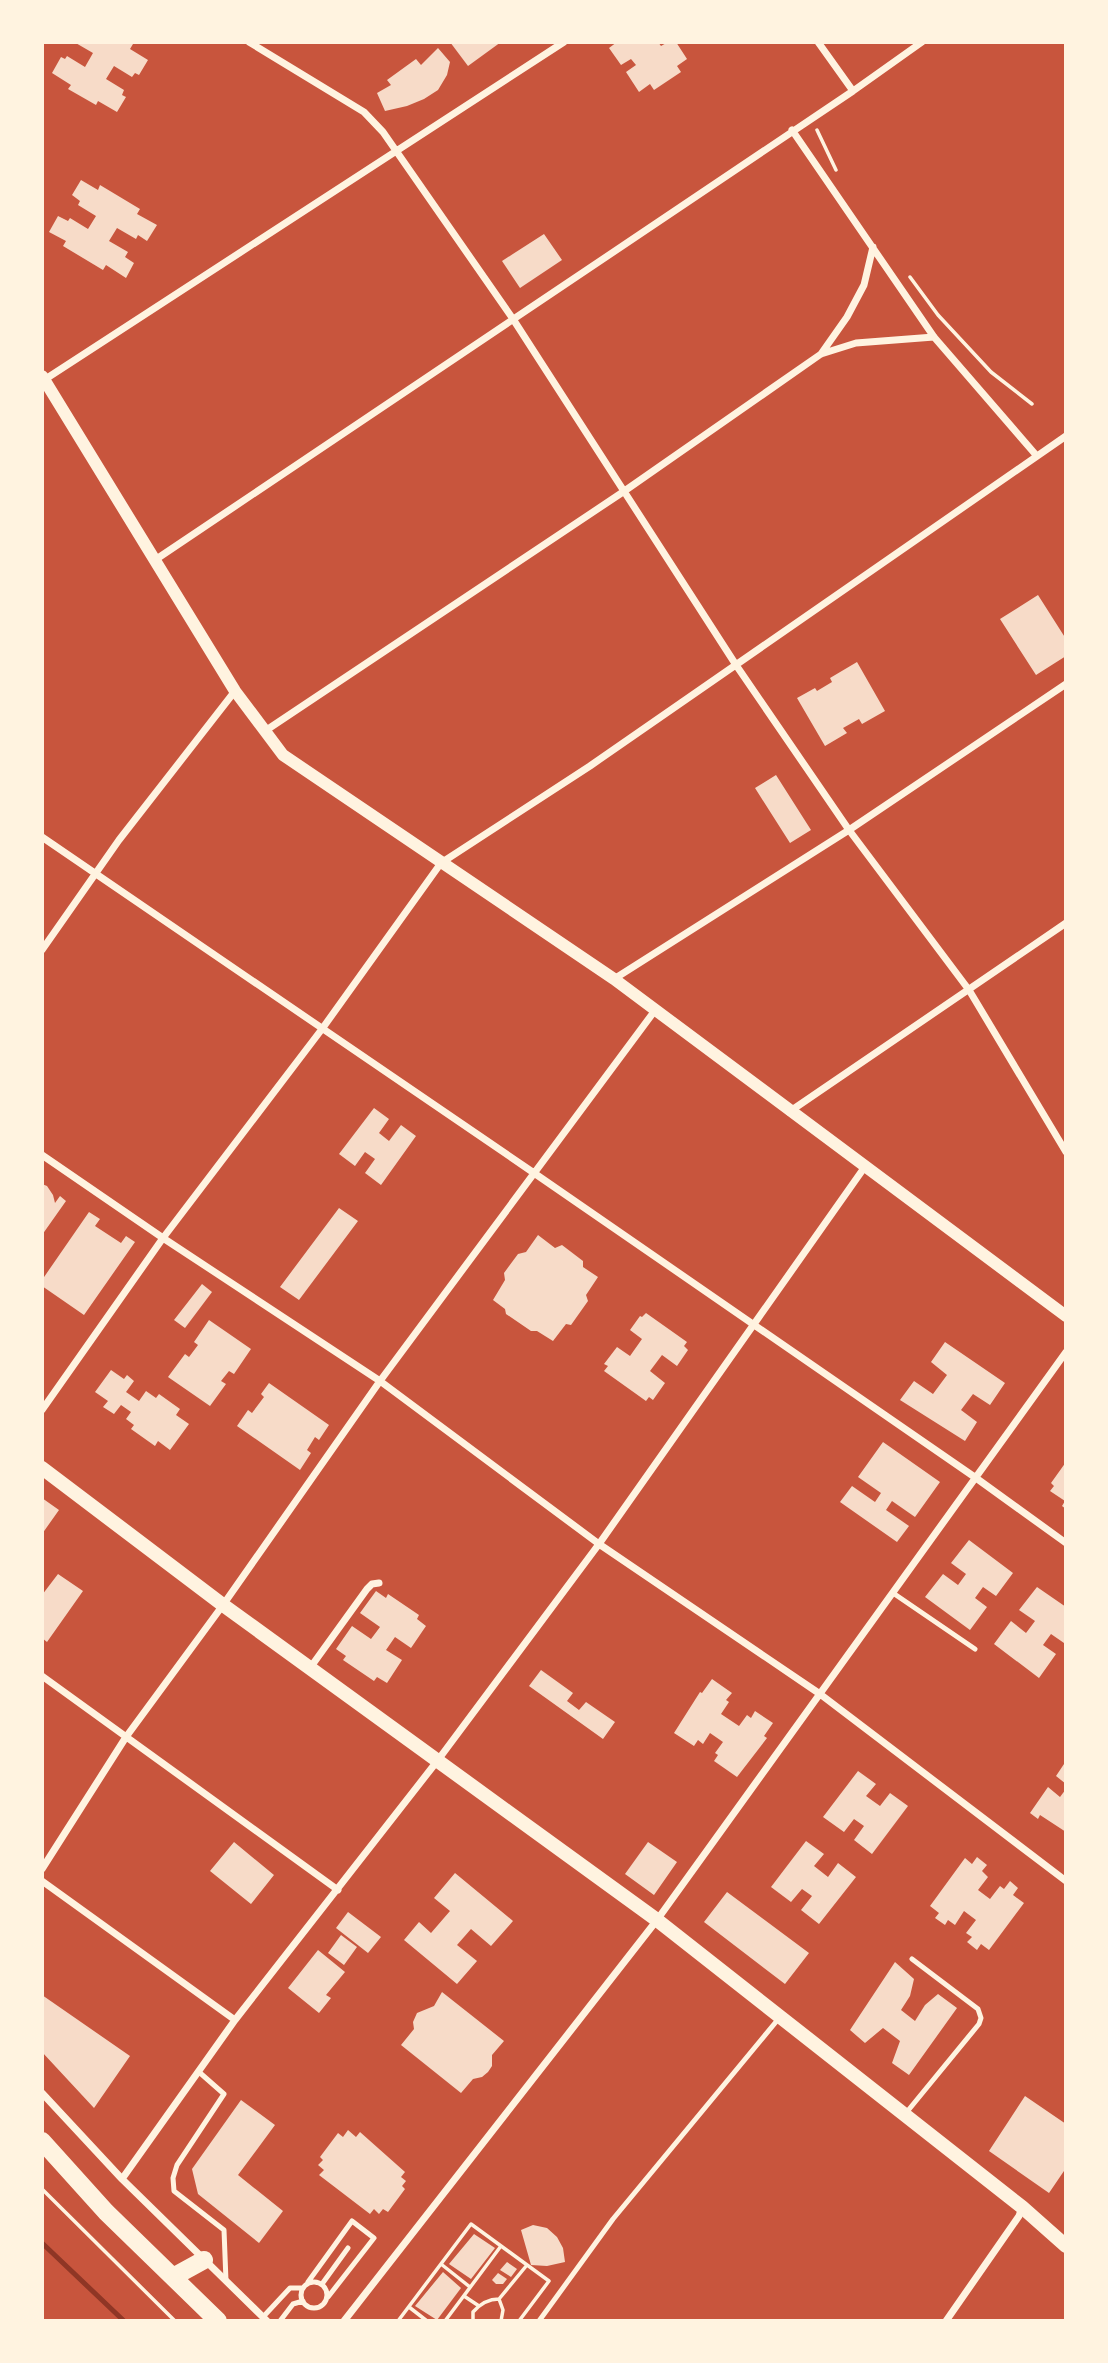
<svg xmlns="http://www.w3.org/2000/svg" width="1108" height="2363" font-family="'Archivo Narrow',sans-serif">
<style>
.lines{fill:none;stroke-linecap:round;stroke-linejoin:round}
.stream{stroke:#8f3625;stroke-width:5}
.building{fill:#f7dbc8}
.path{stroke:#fff3e0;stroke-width:3.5}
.service{stroke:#fff3e0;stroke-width:5}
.minor{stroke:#fff3e0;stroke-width:7}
.tertiary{stroke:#fff3e0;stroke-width:12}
.secondary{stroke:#fff3e0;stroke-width:14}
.primary{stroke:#fff3e0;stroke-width:18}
</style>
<rect width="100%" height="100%" fill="#c8553d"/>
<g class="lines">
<path class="stream" d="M 42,2243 L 124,2321"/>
</g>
<path class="building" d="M 74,42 L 128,42 L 133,44 L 130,49 L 148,60 L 139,75 L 135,73 L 132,77 L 114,66 L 106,79 L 124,90 L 122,95 L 126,97 L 117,112 L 98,101 L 96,105 L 68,89 L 71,85 L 52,73 L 61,57 L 65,59 L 67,56 L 85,67 L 93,53 Z
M 450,42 L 501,42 L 468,66 Z
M 617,42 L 658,42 L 661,46 L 668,42 L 676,42 L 687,59 L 677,66 L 681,72 L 654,90 L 650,84 L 639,92 L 626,72 L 636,65 L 631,59 L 621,65 L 609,48 Z
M 438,48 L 450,62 L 447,75 L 438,90 L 424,99 L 407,106 L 385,111 L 377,93 L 391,85 L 387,80 L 416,59 L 421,65 Z
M 81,180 L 98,190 L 100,185 L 140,209 L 137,214 L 157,225 L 147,241 L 138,235 L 136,239 L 117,228 L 109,241 L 128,252 L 125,257 L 134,263 L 126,278 L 106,265 L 103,270 L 63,246 L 66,241 L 49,232 L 58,216 L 68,221 L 70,218 L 88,229 L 96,216 L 78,205 L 80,201 L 72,195 Z
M 544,234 L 562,260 L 520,288 L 502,261 Z
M 1038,595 L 1066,639 L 1066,656 L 1036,675 L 1000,619 Z
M 857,662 L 885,711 L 862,724 L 859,719 L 843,728 L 847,733 L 825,746 L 797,698 L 815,688 L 817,691 L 832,682 L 830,678 Z
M 776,775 L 811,830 L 790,843 L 755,788 Z
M 374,1108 L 389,1119 L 379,1133 L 389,1141 L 401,1125 L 416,1136 L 381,1185 L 365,1173 L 375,1159 L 365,1152 L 355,1166 L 339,1154 Z
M 42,1184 L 47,1186 L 53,1195 L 55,1203 L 60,1196 L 66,1201 L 42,1235 Z
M 339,1208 L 358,1221 L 299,1300 L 280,1287 Z
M 89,1212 L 100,1219 L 95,1226 L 121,1243 L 126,1236 L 135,1242 L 84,1315 L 42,1286 L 42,1280 Z
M 538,1235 L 555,1248 L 562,1245 L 583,1261 L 583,1267 L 598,1277 L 586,1295 L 588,1301 L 571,1325 L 566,1324 L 553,1341 L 537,1331 L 531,1331 L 506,1314 L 505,1309 L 493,1300 L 505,1280 L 504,1273 L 518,1254 L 526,1252 Z
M 202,1284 L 212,1292 L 185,1328 L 174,1320 Z
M 646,1313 L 687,1342 L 684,1346 L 688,1350 L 677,1366 L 662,1355 L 650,1371 L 665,1383 L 653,1400 L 649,1397 L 646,1401 L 604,1371 L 608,1366 L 604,1364 L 617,1347 L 630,1356 L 642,1339 L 630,1330 L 640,1316 L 642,1317 Z
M 209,1320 L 251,1349 L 234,1374 L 229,1371 L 221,1381 L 226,1384 L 210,1406 L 168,1377 L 185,1354 L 189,1357 L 198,1345 L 194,1342 Z
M 945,1342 L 1005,1383 L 990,1405 L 973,1394 L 961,1410 L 977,1422 L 965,1441 L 900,1400 L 914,1381 L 933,1394 L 947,1375 L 931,1362 Z
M 111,1370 L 124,1379 L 127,1375 L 134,1381 L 126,1392 L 139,1401 L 146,1391 L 156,1398 L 159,1394 L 180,1409 L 176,1415 L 189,1424 L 170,1450 L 158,1441 L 155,1446 L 131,1429 L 134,1425 L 126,1419 L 131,1412 L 121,1405 L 114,1414 L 103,1407 L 108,1401 L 95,1392 Z
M 269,1383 L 329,1425 L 319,1440 L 315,1437 L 307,1450 L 311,1453 L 300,1470 L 237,1426 L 248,1410 L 252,1413 L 264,1397 L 261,1394 Z
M 883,1442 L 940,1482 L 915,1517 L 892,1501 L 886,1510 L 909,1526 L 897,1542 L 840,1502 L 852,1486 L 875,1502 L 881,1493 L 858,1477 Z
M 1066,1462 L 1066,1509 L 1062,1506 L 1065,1501 L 1050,1491 L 1054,1486 L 1051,1483 Z
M 42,1498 L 59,1510 L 42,1534 Z
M 969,1540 L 1013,1573 L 996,1596 L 983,1587 L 975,1598 L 987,1607 L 970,1630 L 925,1597 L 943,1574 L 958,1585 L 966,1574 L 951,1563 Z
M 58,1574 L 83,1591 L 47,1642 L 42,1638 L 42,1595 Z
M 1037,1587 L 1066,1607 L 1066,1641 L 1064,1643 L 1051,1634 L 1043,1645 L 1056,1654 L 1039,1678 L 994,1644 L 1011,1621 L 1026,1633 L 1035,1621 L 1019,1610 Z
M 376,1591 L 386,1598 L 388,1594 L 419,1615 L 417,1619 L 426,1626 L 411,1648 L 395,1637 L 386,1650 L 402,1660 L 387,1683 L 377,1677 L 374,1681 L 343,1660 L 346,1656 L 336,1649 L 352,1626 L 371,1639 L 380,1627 L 360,1613 Z
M 541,1670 L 573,1693 L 567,1701 L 579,1710 L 586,1702 L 615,1722 L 603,1739 L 529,1686 Z
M 712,1679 L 732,1693 L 726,1700 L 729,1702 L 721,1714 L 739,1726 L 747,1715 L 751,1718 L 755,1711 L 773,1723 L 764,1736 L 767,1738 L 737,1777 L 714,1761 L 718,1755 L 715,1753 L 723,1742 L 710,1733 L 703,1744 L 698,1740 L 694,1746 L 674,1733 L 700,1692 L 702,1693 Z
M 1066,1761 L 1066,1784 L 1056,1776 Z
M 858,1771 L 876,1784 L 866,1796 L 880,1806 L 890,1793 L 908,1806 L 872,1854 L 854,1840 L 864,1826 L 854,1819 L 844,1832 L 823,1817 Z
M 1048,1787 L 1060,1797 L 1066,1789 L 1066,1832 L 1040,1815 L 1038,1819 L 1030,1813 Z
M 806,1841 L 824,1854 L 814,1866 L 828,1877 L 838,1863 L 856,1877 L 819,1924 L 801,1910 L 812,1896 L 802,1889 L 791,1902 L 771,1887 Z
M 234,1842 L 274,1875 L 251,1904 L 210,1871 Z
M 648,1842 L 677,1862 L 654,1895 L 625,1874 Z
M 977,1857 L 987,1865 L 982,1871 L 988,1877 L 978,1890 L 990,1899 L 1000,1886 L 1004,1889 L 1010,1881 L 1018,1888 L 1013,1895 L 1024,1903 L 989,1950 L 981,1944 L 977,1950 L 967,1942 L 972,1937 L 966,1933 L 976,1920 L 964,1911 L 955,1925 L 948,1920 L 945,1925 L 935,1918 L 939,1913 L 930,1906 L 965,1858 L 972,1864 Z
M 455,1873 L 513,1921 L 491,1946 L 471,1929 L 457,1945 L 477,1961 L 457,1984 L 404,1940 L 419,1922 L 431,1933 L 450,1911 L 434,1898 Z
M 727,1892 L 809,1953 L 785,1984 L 704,1922 Z
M 348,1912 L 381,1937 L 368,1953 L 336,1928 Z
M 341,1935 L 357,1947 L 344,1965 L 328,1953 Z
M 318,1950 L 345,1972 L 326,1995 L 331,1998 L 319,2013 L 288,1988 Z
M 895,1962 L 914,1979 L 910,1996 L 901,2010 L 915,2021 L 925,2005 L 938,1994 L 957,2008 L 909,2075 L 892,2063 L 900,2041 L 883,2028 L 865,2043 L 850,2030 Z
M 442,1992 L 504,2041 L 492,2055 L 492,2066 L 488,2072 L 482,2077 L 473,2079 L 461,2093 L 401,2045 L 414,2029 L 413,2022 L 417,2013 L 434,2006 Z
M 42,1995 L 130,2056 L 94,2108 L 42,2052 Z
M 1025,2096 L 1066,2124 L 1066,2168 L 1049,2193 L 989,2151 Z
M 241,2100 L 275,2125 L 238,2175 L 283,2211 L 259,2243 L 198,2194 L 192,2169 Z
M 348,2130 L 356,2137 L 360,2132 L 405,2172 L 401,2177 L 406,2181 L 402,2186 L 405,2189 L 388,2212 L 383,2209 L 379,2214 L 374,2209 L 370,2214 L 319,2175 L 324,2170 L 318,2165 L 323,2160 L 320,2157 L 338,2133 L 343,2137 Z
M 533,2225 L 547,2228 L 557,2237 L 563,2248 L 565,2262 L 547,2266 L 531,2265 L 521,2230 Z
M 474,2234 L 495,2248 L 471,2279 L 449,2264 Z
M 507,2262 L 517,2269 L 511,2277 L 500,2270 Z
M 443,2272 L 461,2288 L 437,2320 L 415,2306 Z
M 498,2273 L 507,2279 L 503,2284 L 496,2284 L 492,2280 Z"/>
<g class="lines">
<path class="path" d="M 817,130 L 836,170
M 910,277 L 938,315 L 991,372 L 1032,404
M 42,2189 L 175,2321
M 441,2264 L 470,2287
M 464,2296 L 479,2306
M 499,2299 L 503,2310 L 501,2321
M 409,2307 L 427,2321
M 398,2321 L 471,2224 L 549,2281 L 519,2321
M 445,2321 L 501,2246
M 473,2321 L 473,2312 C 480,2304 488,2299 499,2299 L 527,2265"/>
<path class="service" d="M 893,1593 L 975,1649
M 199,2072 L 224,2094 L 177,2165 L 173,2178 L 174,2191 L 224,2230 L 226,2281
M 906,2113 L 979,2024 L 981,2018 L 978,2009 L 912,1959
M301 2295a13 13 0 1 1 26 0a13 13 0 1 1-26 0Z
M 308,2282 L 352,2221 L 374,2238 L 328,2297
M 322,2284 L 348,2248
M 263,2317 L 290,2288 L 302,2288
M 280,2321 L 293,2304 L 303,2301
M 539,2321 L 613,2219 L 780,2017"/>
<path class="minor" d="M 249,42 L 364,112 L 383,132 L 513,319 L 736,665 L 849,830 L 969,990 L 1066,1152
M 818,42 L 853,91
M 792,130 L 934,337 L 1036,455
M 821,354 L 847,317 L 864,285 L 873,247
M 44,380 L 564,42
M 155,560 L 853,91 L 922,42
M 265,731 L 623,492 L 821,354 L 856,343 L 934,337
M 42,837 L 534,1173 L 976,1478 L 1066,1543
M 42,950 L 119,840 L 235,691
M 614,979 L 849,830 L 1066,684
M 789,1112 L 1066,923
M 42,1155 L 163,1238 L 380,1381 L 599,1544 L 820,1694 L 1066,1881
M 42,1410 L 163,1238 L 322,1029 L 441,863 L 590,766 L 1066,436
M 310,1668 L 367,1589 L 372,1584 L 379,1583
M 42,1676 L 338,1890
M 42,1869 L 126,1737 L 223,1605 L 380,1381 L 656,1009
M 42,1881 L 235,2020
M 42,2093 L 122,2179 L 267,2321
M 122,2179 L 235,2020 L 438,1760 L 599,1544 L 864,1168
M 344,2321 L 657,1920 L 1066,1352
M 946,2321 L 1019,2216 L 1022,2207"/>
<path class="tertiary" d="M 42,376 L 235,691 L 283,755 L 614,979 L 1066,1316"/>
<path class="secondary" d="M 42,1468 L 223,1605 L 657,1920 L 1022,2207 L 1066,2246"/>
<path class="primary" d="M 42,2141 L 106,2212 L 218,2321
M 173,2277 L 204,2260"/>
</g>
<rect width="1108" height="2363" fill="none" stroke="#fff3e0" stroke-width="88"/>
</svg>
